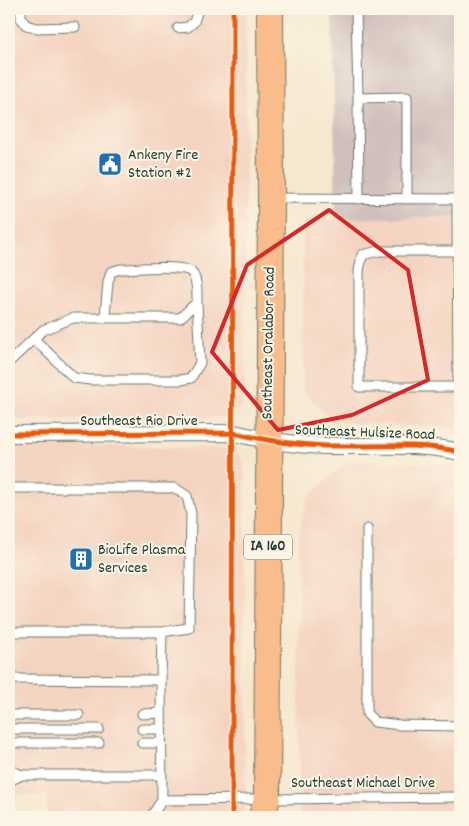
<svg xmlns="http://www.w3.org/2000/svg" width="469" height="826" font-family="Dekko,sans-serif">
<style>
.built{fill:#f4d3c0}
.industrial{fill:#d0c0bc}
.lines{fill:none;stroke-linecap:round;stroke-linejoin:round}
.service-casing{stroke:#6a786a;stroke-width:11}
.minor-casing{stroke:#6a786a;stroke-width:18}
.primary-casing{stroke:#6a786a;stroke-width:28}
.service{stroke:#fff;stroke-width:9}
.minor{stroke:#fff;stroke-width:16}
.primary{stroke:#fabc8b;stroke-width:26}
.cycleway-casing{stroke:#fcf5e5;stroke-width:8}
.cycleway{stroke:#e8590c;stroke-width:5}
.marked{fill:none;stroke:#d62828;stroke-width:4;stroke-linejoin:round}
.labels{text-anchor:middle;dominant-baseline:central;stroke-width:4;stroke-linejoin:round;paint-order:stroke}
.shield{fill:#fcf5e5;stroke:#617469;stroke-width:1}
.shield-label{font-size:15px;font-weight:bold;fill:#1f3d34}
.poi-label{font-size:16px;fill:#1f3d34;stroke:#fcf5e5;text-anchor:start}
.street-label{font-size:16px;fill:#1f3d34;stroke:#fcf5e5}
</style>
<rect width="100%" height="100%" fill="#fcf5e5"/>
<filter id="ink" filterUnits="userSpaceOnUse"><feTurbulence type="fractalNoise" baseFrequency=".02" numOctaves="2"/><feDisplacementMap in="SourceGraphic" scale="10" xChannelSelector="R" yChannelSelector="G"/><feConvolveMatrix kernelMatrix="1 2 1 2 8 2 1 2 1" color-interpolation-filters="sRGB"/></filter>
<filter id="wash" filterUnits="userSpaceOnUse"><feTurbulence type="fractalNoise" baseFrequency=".0096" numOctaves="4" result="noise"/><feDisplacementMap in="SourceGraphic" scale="20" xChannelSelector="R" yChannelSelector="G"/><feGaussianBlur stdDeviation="1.12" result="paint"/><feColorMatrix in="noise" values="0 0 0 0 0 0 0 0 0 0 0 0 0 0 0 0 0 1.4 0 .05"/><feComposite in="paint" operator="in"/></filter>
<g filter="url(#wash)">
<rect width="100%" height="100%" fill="#f6e7cf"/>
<path class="built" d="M 9,9 L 246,9 L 245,394 L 243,404 L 236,413 L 225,417 L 9,420 Z
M 460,217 L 460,428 L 332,422 L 303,390 L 303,220 Z
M 9,444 L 221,448 L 238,453 L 243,462 L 245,476 L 245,817 L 47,817 L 47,795 L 9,795 Z
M 347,461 L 460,465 L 460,817 L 300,817 L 298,538 L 308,497 Z"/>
<path class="industrial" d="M 332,9 L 460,9 L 460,217 L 336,219 Z"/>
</g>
<g filter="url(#ink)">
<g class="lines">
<g class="service-casing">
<path id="service" d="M 356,9 L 358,98
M 21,10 L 21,18 L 26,25 L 37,28 L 75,27
M 178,28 L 188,27 L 194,22 L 198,9
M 273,198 L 460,199
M 359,199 L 358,98 L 407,97 L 407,199
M 457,199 L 458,387 L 460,387
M 457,251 L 379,251 L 362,255 L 359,271 L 359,387 L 458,387
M 34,339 L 74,378 L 90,380 L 181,380 L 191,378 L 200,363 L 197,302
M 9,362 L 43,330 L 73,318 L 180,318 L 197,302 C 197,293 198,279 191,272 C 181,264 135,269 120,269 L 111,272 L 108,282 L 105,316
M 9,488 L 175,488 L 187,496 L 191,514 L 189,628 L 162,632 L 161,680 L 9,679
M 367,529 L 367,714 L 375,722 L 400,725 L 460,726
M 9,632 L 162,632
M 161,680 L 162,800 L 460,797
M 142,714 L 161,713
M 9,715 L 79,715
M 9,729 L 99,729
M 142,729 L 161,729
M 9,743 L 99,743
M 142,743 L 161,743
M 9,770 L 22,775 L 162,775
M 9,781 L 22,775
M 151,817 L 162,800"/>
</g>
<g class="minor-casing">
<path id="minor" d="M 9,434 L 234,433 C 264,440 294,445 325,446 C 371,447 416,442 460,452"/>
</g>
<g class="primary-casing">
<path id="primary" d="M 262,817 L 267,798 L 271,198 L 270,9"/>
</g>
<use href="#service" class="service"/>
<use href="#minor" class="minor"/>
<use href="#primary" class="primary"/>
<g class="cycleway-casing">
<path id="cycleway" d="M 9,434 L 234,433 C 264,440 294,445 325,446 C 371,447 416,442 460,452
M 232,817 L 233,9"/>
</g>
<use href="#cycleway" class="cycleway"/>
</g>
</g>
<path class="marked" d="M 329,210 L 408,270 L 428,380 L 352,415 L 278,430 L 212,352 L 247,265 Z"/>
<defs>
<g id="civic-square" transform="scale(1.25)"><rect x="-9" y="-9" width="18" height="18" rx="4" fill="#1f6fb2" stroke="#fcf5e5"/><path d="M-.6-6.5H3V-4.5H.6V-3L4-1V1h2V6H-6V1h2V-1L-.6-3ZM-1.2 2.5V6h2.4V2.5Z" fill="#fff"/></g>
<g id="building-square" transform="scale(1.25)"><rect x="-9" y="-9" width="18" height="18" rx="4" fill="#1f6fb2" stroke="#fcf5e5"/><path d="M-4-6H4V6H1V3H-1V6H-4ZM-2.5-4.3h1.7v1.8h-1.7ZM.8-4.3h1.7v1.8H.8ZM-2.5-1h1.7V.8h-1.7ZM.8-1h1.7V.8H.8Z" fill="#fff"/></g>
</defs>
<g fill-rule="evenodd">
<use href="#civic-square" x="110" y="164"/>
<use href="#building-square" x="81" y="559"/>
</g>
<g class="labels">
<rect class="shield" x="244" y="534.5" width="48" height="25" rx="4"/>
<g class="shield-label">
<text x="268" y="547">IA 160</text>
</g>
<g class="poi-label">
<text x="128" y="155">Ankeny Fire<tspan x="128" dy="18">Station #2</tspan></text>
<text x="98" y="550">BioLife Plasma<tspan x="98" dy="18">Services</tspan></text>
</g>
<g class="street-label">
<text transform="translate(269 343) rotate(-89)">Southeast Oralabor Road</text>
<text x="139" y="421">Southeast Rio Drive</text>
<text transform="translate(365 433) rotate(2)">Southeast Hulsize Road</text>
<text x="363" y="783">Southeast Michael Drive</text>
</g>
</g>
<rect width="469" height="826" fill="none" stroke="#fcf5e5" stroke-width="30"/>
</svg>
